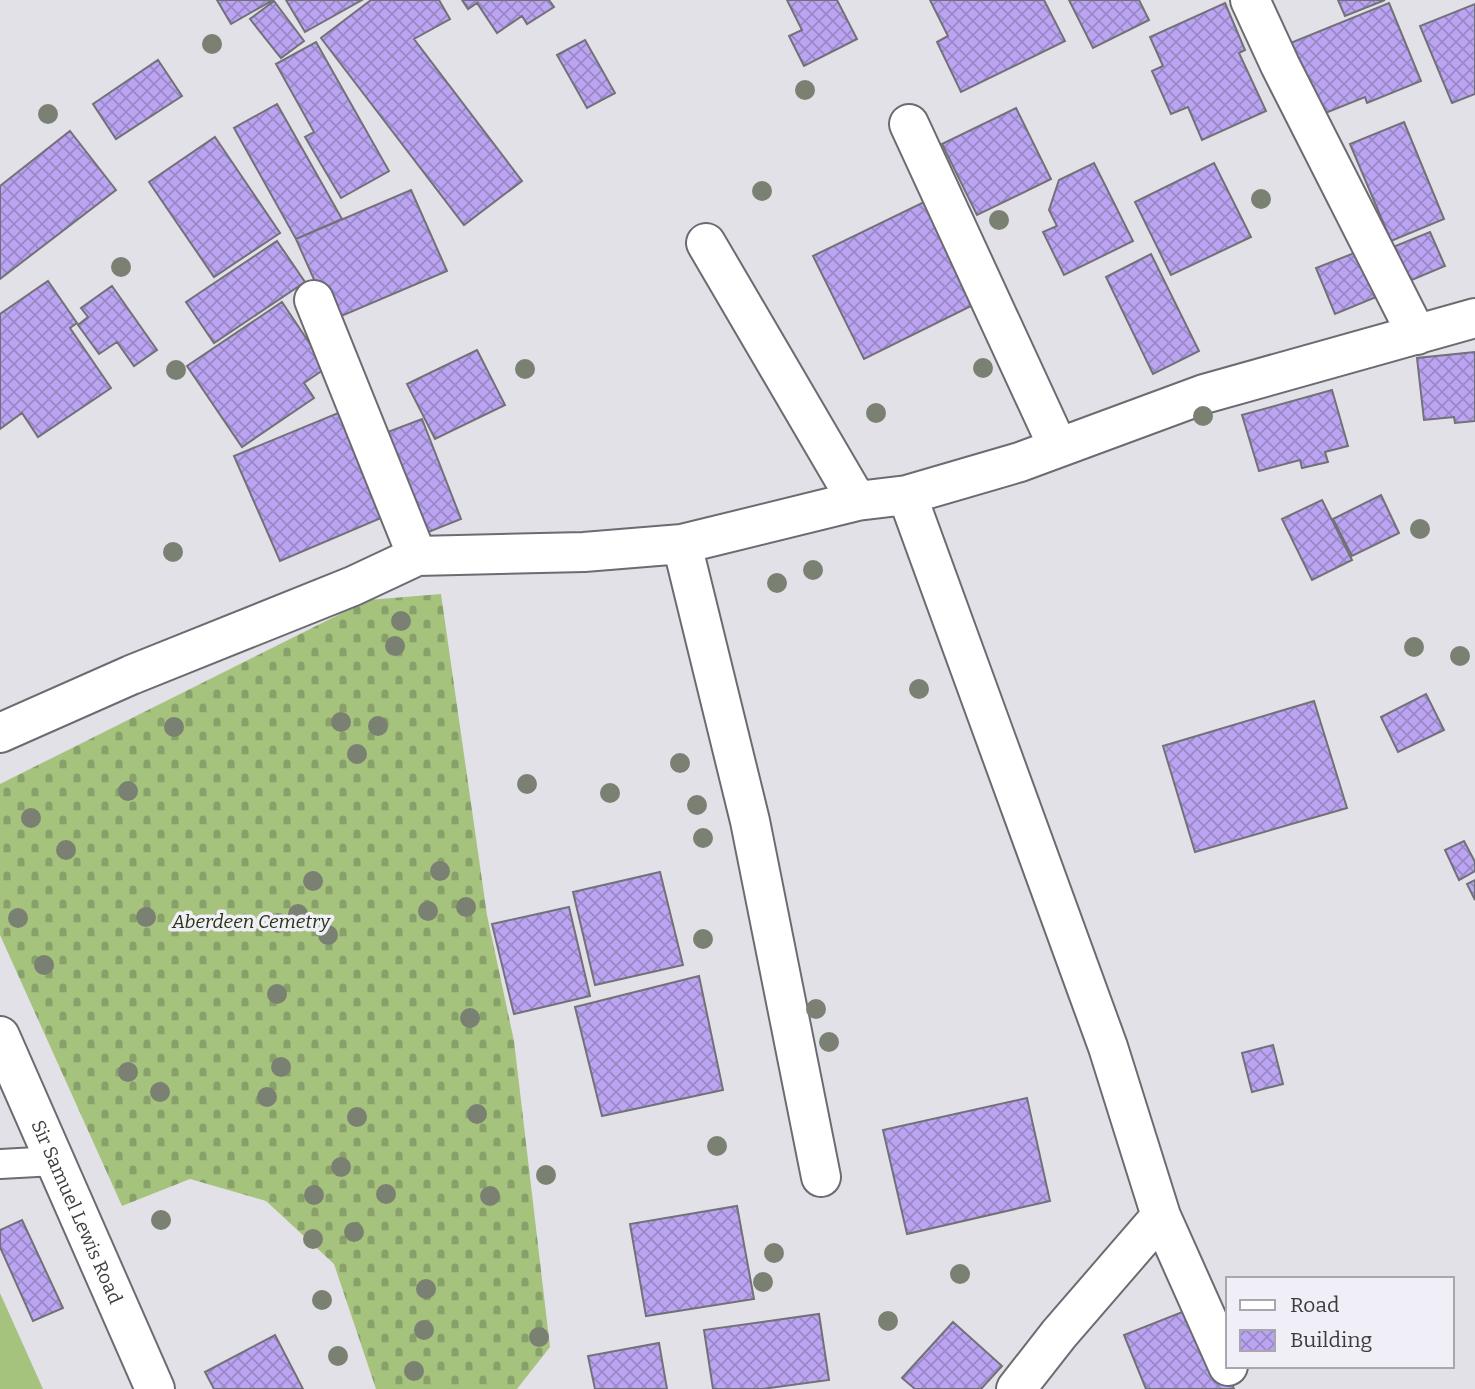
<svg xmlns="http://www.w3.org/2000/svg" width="1475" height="1389" font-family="Bitter,serif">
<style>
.cemetery{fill:url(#cemetery-stones)}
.pitch{fill:#a6c37e}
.building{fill:url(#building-cross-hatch);stroke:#727177;stroke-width:2}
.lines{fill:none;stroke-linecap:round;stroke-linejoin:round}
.lane-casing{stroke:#6c6b71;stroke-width:32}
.street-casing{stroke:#6c6b71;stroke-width:42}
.secondary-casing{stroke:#6c6b71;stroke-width:42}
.lane{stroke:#fff;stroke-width:28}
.street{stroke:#fff;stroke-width:38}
.secondary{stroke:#fff;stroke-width:38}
.tree{fill:#7b8172}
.labels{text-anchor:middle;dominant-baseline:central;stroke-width:7;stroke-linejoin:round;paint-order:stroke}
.park-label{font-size:19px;font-style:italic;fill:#263311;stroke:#f0eef6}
.street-label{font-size:19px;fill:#3c3c3f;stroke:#f0eef6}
</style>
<defs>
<pattern id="cemetery-stones" width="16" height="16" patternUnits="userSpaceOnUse" patternTransform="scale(1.75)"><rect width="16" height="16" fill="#a6c37e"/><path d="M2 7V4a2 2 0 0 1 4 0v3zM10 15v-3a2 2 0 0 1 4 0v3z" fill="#88a069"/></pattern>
<pattern id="building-cross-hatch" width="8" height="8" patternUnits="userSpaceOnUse" patternTransform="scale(1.75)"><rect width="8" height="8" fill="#bba5f3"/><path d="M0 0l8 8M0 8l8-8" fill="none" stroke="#9988c6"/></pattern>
</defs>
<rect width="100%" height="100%" fill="#e3e1e8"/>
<path class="cemetery" d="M 441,594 L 487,915 L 514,1041 L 550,1347 L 517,1389 L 376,1389 L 334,1264 L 266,1201 L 190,1179 L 122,1206 L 0,935 L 0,784 L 368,600 Z"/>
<path class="pitch" d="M 0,1293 L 43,1389 L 0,1389 Z"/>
<path class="building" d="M 217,0 L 273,0 L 231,24 Z
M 286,0 L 362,0 L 305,32 Z
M 371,0 L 439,0 L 450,19 L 414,39 L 522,181 L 464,225 L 321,38 Z
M 462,0 L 549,0 L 554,7 L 527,24 L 522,16 L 497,33 L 477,3 L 468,9 Z
M 787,0 L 837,0 L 857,39 L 804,66 L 789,36 L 802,30 Z
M 930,0 L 1044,0 L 1065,41 L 961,92 L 937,42 L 948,36 Z
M 1069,0 L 1139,0 L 1149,20 L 1093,48 Z
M 1338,0 L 1385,0 L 1345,16 Z
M 274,1 L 304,41 L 281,58 L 250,19 Z
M 1225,3 L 1245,50 L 1239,53 L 1266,111 L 1202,140 L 1188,107 L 1171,114 L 1152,71 L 1163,66 L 1150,37 Z
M 1389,3 L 1421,81 L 1367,103 L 1365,97 L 1318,116 L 1288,44 Z
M 1475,4 L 1475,94 L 1452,103 L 1420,26 Z
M 585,40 L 615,93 L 587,108 L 557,55 Z
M 316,42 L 389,171 L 341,198 L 305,137 L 314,132 L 276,64 Z
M 158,60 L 182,96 L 116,139 L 93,104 Z
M 277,104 L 342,219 L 296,239 L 234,128 Z
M 1016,108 L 1051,179 L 977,215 L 942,144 Z
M 1404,122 L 1444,219 L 1391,241 L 1350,144 Z
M 70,131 L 116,190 L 0,279 L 0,186 Z
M 215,137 L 280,233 L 214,277 L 149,182 Z
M 1094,163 L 1133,241 L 1064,275 L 1043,232 L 1057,226 L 1049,210 L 1059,180 Z
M 1214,163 L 1251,237 L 1171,275 L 1135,202 Z
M 411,190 L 447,271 L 332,320 L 296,239 Z
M 924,202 L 975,304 L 864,359 L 813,256 Z
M 1430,232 L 1445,266 L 1407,282 L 1393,247 Z
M 277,241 L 305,282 L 214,343 L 186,302 Z
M 1362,250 L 1381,295 L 1335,314 L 1316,268 Z
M 1151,254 L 1199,351 L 1153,374 L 1106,277 Z
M 48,281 L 77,323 L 70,328 L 111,388 L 38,437 L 22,413 L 0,429 L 0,314 Z
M 112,286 L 157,350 L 134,366 L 117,342 L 99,354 L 78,325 L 88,317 L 81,308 Z
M 282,302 L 326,368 L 304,383 L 314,398 L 242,447 L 187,366 Z
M 477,350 L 505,405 L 435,439 L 407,384 Z
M 1475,352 L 1475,421 L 1455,423 L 1454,417 L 1424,420 L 1417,358 Z
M 1332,390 L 1348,446 L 1325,452 L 1328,462 L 1302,468 L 1300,460 L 1259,471 L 1242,415 Z
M 343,411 L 388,515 L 280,561 L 234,456 Z
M 422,419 L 461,519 L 416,537 L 377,436 Z
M 1381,495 L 1399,533 L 1352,556 L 1333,519 Z
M 1322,500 L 1352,560 L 1312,580 L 1282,519 Z
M 1426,694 L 1444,730 L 1398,752 L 1381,717 Z
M 1314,701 L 1347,808 L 1195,852 L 1163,746 Z
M 1464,841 L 1475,862 L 1475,871 L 1459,880 L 1445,850 Z
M 660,872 L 683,965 L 595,985 L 573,892 Z
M 1475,880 L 1475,900 L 1467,884 Z
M 569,907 L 590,996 L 514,1014 L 492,924 Z
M 699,976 L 723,1090 L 602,1116 L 575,1007 Z
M 1273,1045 L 1283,1084 L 1252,1092 L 1242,1053 Z
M 1027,1098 L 1050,1201 L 907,1234 L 883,1130 Z
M 737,1206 L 754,1299 L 646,1316 L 630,1224 Z
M 22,1220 L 63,1308 L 33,1321 L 0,1247 L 0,1230 Z
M 1200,1305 L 1234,1389 L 1146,1389 L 1124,1335 Z
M 819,1314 L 829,1380 L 762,1389 L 713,1389 L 704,1330 Z
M 953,1322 L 1002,1366 L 981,1389 L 915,1389 L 902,1378 Z
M 275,1335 L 303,1389 L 214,1389 L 205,1372 Z
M 659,1343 L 667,1389 L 595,1389 L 588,1356 Z"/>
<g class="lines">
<g class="lane-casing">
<path id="lane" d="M 0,1164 L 55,1161"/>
</g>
<g class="street-casing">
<path id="street" d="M 1250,0 L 1280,65 L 1417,335
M 909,124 L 1058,447
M 706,243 L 857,501
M 314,300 L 417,556
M 907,495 L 1108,1047 L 1161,1216 L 1228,1366
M 682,544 L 750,821 L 821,1177
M 0,733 L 131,675 L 353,586 L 417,556 L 584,552 L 682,544 L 857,501 L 907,495 L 1020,462 L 1204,394 L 1475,318
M 1016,1389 L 1059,1334 L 1161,1216"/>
</g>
<g class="secondary-casing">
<g id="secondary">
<path id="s1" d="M 0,1036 L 155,1389"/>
</g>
</g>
<use href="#lane" class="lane"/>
<use href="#street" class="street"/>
<use href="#secondary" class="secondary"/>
</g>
<g class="tree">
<circle cx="212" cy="44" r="10"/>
<circle cx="805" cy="90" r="10"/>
<circle cx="48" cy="114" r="10"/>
<circle cx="762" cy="191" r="10"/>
<circle cx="1261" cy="199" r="10"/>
<circle cx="999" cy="220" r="10"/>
<circle cx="121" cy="267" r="10"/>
<circle cx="983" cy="368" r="10"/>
<circle cx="525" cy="369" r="10"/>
<circle cx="176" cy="370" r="10"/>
<circle cx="876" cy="413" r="10"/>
<circle cx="1203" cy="416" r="10"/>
<circle cx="1420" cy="529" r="10"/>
<circle cx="173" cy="552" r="10"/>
<circle cx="813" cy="570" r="10"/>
<circle cx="777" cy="583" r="10"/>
<circle cx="401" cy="621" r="10"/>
<circle cx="395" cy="646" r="10"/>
<circle cx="1414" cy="647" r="10"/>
<circle cx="1460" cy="656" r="10"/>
<circle cx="919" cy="689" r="10"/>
<circle cx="341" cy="722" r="10"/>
<circle cx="378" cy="726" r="10"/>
<circle cx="174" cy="727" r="10"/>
<circle cx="357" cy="754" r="10"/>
<circle cx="680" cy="763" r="10"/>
<circle cx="527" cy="784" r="10"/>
<circle cx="128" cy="791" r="10"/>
<circle cx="610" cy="793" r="10"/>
<circle cx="697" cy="805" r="10"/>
<circle cx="31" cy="818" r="10"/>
<circle cx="703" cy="838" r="10"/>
<circle cx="66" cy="850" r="10"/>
<circle cx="440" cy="871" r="10"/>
<circle cx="313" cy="881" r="10"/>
<circle cx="466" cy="907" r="10"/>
<circle cx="428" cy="911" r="10"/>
<circle cx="298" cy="914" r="10"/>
<circle cx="146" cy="917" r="10"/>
<circle cx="18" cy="918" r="10"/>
<circle cx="278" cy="923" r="10"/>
<circle cx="328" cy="935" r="10"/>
<circle cx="703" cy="939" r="10"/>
<circle cx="44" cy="965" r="10"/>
<circle cx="277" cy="994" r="10"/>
<circle cx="816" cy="1009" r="10"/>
<circle cx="470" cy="1018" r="10"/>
<circle cx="829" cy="1042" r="10"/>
<circle cx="281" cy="1067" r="10"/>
<circle cx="128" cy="1072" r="10"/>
<circle cx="160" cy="1092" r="10"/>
<circle cx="267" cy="1097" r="10"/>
<circle cx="477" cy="1114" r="10"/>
<circle cx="357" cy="1117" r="10"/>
<circle cx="717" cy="1146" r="10"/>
<circle cx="341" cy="1167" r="10"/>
<circle cx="546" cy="1175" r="10"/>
<circle cx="386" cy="1194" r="10"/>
<circle cx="314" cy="1195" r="10"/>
<circle cx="490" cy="1196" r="10"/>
<circle cx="161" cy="1220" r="10"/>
<circle cx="354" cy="1232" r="10"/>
<circle cx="313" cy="1239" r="10"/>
<circle cx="774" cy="1253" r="10"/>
<circle cx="960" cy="1274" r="10"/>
<circle cx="763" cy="1282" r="10"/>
<circle cx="426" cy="1289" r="10"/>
<circle cx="322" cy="1300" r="10"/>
<circle cx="888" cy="1321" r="10"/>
<circle cx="424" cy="1330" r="10"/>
<circle cx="539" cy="1337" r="10"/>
<circle cx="338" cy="1356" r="10"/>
<circle cx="414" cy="1371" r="10"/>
</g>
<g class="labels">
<g class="park-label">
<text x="251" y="921">Aberdeen Cemetry</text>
</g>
<g class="street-label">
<text stroke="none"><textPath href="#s1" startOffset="192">Sir Samuel Lewis Road</textPath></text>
</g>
</g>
<rect x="1226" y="1277" width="228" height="91" fill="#f0eef6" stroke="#a8a7ad" stroke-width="2"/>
<rect x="1240" y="1300" width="35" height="10" fill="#ffffff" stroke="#a8a7ad" stroke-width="2"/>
<text x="1290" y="1312" font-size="21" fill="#3c3c3f">Road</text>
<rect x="1240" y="1330" width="35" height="21" fill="url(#building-cross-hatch)" stroke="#a8a7ad" stroke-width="2"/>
<text x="1290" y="1347" font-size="21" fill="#3c3c3f">Building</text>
</svg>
